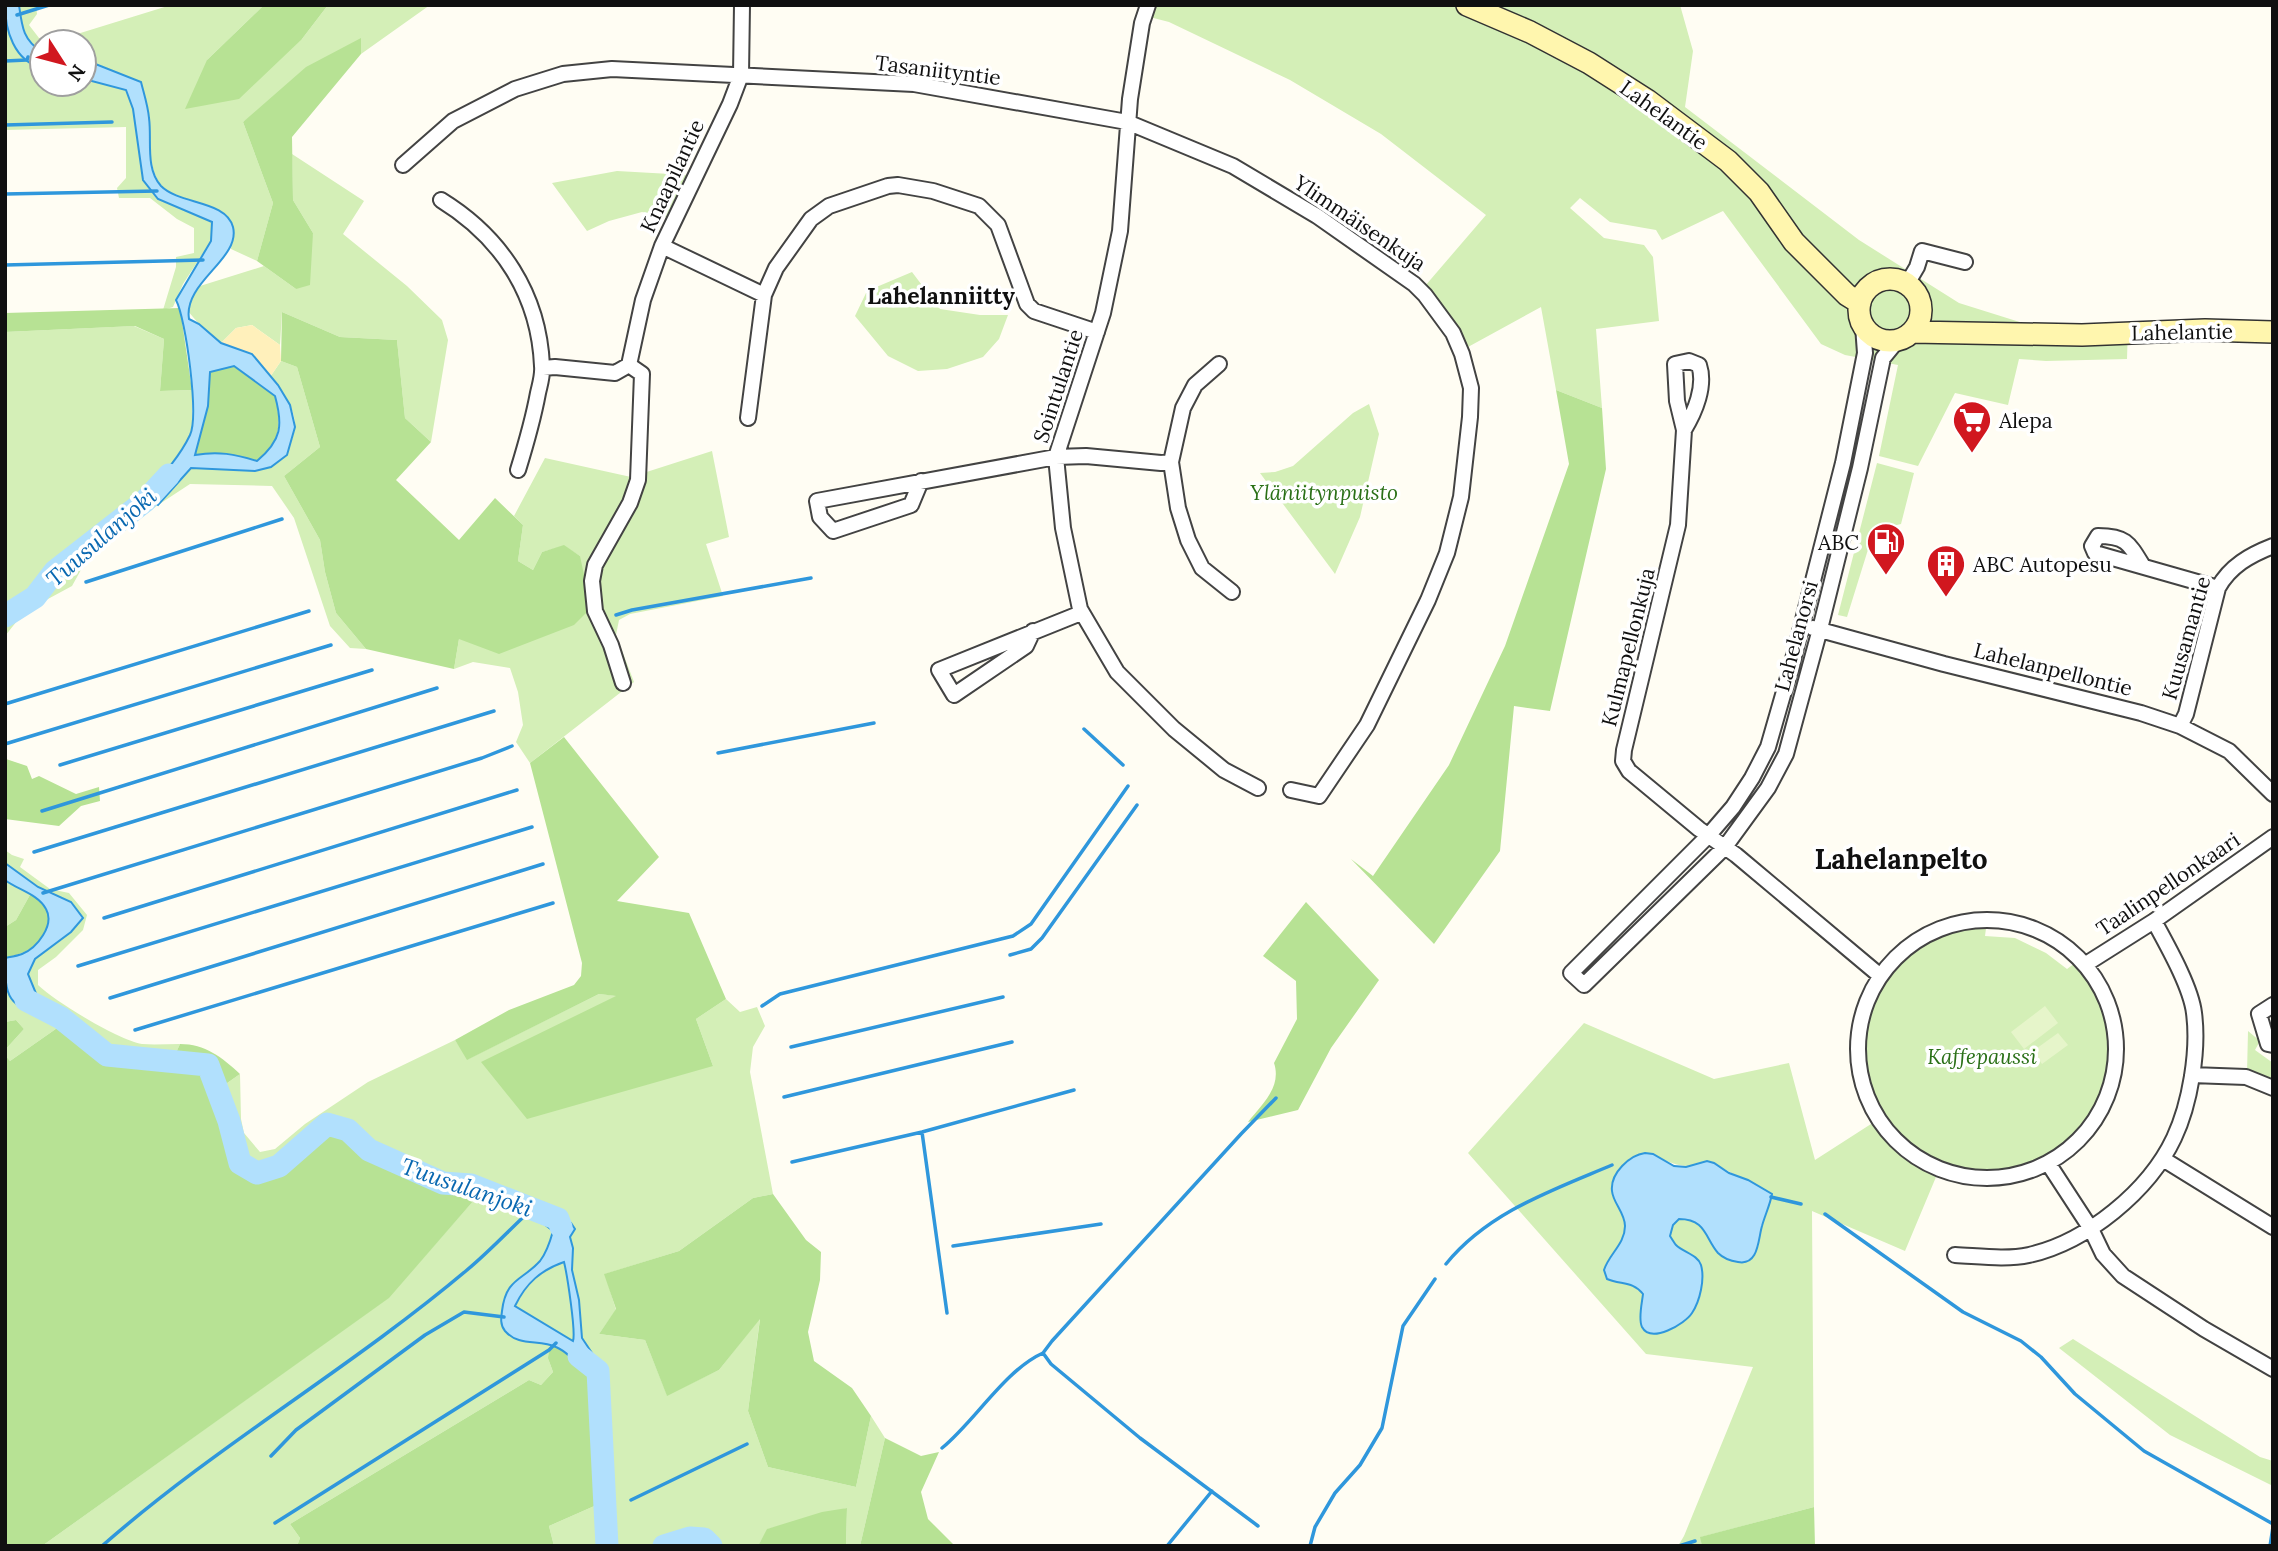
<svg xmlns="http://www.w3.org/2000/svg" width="2278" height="1551" font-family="Lora,serif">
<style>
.green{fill:#d4efb7;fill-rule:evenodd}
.forest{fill:#b7e294}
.sand{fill:#fff0bb}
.pitch{fill:#e6f5ca}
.water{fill:#b1e0fd;stroke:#2f97dc;stroke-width:2;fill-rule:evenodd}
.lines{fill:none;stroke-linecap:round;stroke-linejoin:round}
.stream{stroke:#2f97dc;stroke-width:3.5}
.river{stroke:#b1e0fd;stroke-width:23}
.street-casing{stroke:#434343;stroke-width:18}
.secondary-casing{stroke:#323232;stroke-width:24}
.street{stroke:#fff;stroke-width:14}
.secondary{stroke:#fff6ae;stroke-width:21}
.labels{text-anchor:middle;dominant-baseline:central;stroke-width:7;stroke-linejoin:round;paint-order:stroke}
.street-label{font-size:21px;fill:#101010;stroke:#fff}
.poi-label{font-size:21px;fill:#101010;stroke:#fff;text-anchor:start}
.park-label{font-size:21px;font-style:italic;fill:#2a7017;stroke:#fff}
.neighbourhood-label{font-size:23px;font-weight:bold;fill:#101010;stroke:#fff}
.water-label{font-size:23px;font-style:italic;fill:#0968b1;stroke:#fff}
.district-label{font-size:28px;font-weight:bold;fill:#101010;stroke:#fff}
</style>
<rect width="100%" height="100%" fill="#fffdf3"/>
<path class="green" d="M 19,5 L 36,5 L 37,14 L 29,25 L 39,38 L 61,39 L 171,5 L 264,5 L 207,60 L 302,39 L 328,5 L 430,5 L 361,54 L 361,39 L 243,122 L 273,203 L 257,261 L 231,249 L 233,227 L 194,201 L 177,198 L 160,185 L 154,172 L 149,152 L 150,122 L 141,82 L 93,63 L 84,63 L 84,42 L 42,42 L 42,52 C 22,39 23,27 19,5 Z
M 1140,5 L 1680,5 L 1693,51 L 1685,107 L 1859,240 L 1959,303 L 2026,324 L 2128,326 L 2127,359 L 2046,361 L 2019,359 L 2008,405 L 1955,393 L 1918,466 L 1879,456 L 1898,365 L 1845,355 L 1821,344 L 1723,211 L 1662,240 L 1656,230 L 1610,222 L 1580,198 L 1570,208 L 1604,238 L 1644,245 L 1653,257 L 1659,321 L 1596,329 L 1602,408 L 1556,390 L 1541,307 L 1468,347 L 1433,292 L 1425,286 L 1486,215 L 1381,134 L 1290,80 L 1169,22 L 1138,14 Z
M 5,17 L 6,26 L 36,66 L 42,68 L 42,84 L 84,84 L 84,79 L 126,90 L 133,109 L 143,180 L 158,199 L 212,222 L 211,241 L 183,284 L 173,307 L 163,310 L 176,267 L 176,257 L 194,253 L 194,228 L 177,219 L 150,198 L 119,198 L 117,188 L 126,178 L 126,127 L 5,130 Z
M 292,154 L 364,201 L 343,234 L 407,286 L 442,320 L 448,340 L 431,442 L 405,418 L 397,340 L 340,337 L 282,312 L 280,345 L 252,325 L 236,328 L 221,343 L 199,324 L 187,310 L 193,294 L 200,286 L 264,266 L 296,289 L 313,233 L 293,200 Z
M 617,171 L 688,175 L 666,217 L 642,212 L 609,221 L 587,231 L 552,183 Z
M 912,272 L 940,309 L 980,315 L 1008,315 L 999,339 L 983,357 L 947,369 L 918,371 L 888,356 L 855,316 L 867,291 Z
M 134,326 L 164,339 L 160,391 L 192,390 L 192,432 L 172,464 L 144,496 L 191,468 L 253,471 L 287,455 C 289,447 294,436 295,427 C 296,409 282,389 270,377 L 281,361 L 297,367 L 320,447 L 284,476 L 320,540 L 325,572 L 336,613 L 366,649 L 350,648 L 330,626 L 294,518 L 272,486 L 190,484 L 158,505 L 87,559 L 72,586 L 35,606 L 17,621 L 5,636 L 5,332 Z
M 1369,404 L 1379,434 L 1360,517 L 1335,574 L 1260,473 L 1275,472 L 1293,466 L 1353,413 Z
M 712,451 L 729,537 L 706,544 L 723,596 L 630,614 L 619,620 L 616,635 L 634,682 L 530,763 L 516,742 L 523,725 L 518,692 L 510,668 L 473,662 L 454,669 L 459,639 L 580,556 L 564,546 L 542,552 L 533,570 L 518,561 L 523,525 L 514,516 L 545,458 L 631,477 Z
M 1877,463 L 1914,473 L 1901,524 L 1885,528 L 1871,540 L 1847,617 L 1838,615 Z
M 5,850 L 12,855 L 24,859 L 20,867 L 50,889 L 69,893 L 87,915 L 83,930 L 56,957 L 38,970 L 38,985 C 56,1002 118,1040 142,1044 C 154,1045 167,1044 180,1044 L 169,1068 L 105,1063 L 60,1026 L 10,1061 L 5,1055 L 5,1050 L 24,1029 L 16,1020 L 5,1022 L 5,958 L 22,954 L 31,893 L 16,920 L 5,927 Z
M 1973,918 L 1987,921 L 1985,936 L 2015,938 L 2046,953 L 2067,969 L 2079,960 C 2101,975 2117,1019 2117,1045 C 2116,1053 2118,1063 2116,1071 C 2109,1105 2079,1147 2048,1163 C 2041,1167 2031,1168 2023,1170 C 1954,1188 1889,1161 1866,1091 C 1857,1064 1857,1041 1864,1013 C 1867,1001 1871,983 1878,973 C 1889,960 1926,932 1942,926 C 1952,923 1963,921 1973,918 Z
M 599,994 L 618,996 L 713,1066 L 696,1019 L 726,999 L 740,1012 L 757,1007 L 765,1026 L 753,1047 L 750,1072 L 773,1194 L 753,1198 L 679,1251 L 605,1274 L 616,1310 L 599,1334 L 645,1340 L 667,1395 L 719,1370 L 760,1318 L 748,1411 L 768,1467 L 856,1487 L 871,1416 L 885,1438 L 860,1546 L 846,1546 L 847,1508 L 768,1529 L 758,1546 L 703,1546 L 702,1543 L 698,1546 L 554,1546 L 549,1526 L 608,1500 L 548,1358 L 553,1372 L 541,1385 L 529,1380 L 290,1524 L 300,1538 L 297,1546 L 42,1546 L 388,1298 L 474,1200 L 382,1168 L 343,1134 L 313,1140 L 281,1177 L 262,1176 L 239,1166 L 213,1093 L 240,1074 L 241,1119 L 244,1133 L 260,1152 L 275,1149 L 305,1124 L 368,1082 L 455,1040 L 468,1059 Z
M 1584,1023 L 1714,1079 L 1789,1063 L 1815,1160 L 1871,1124 L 1900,1156 L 1936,1177 L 1905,1251 L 1812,1211 L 1814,1507 L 1701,1537 L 1702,1546 L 1678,1546 L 1684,1536 L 1753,1367 L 1646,1354 L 1468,1153 ZM 1653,1154 C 1681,1169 1684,1167 1714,1163 C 1733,1175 1753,1183 1772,1194 L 1761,1227 L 1758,1247 L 1740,1263 C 1731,1260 1721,1258 1716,1250 C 1705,1234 1703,1219 1679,1219 L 1673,1225 L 1670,1236 L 1676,1245 L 1697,1259 L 1640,1323 L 1643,1295 C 1635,1284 1625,1283 1612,1281 L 1606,1264 C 1614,1253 1626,1239 1625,1224 C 1622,1189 1596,1197 1630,1158 Z
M 2248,1031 L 2260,1041 L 2255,1050 L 2273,1063 L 2273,1083 L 2247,1073 Z
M 2073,1339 L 2260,1457 L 2273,1461 L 2273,1486 L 2170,1435 L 2059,1348 Z"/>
<path class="forest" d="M 264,5 L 328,5 L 302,39 L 239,99 L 185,109 L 207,60 Z
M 361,38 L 361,54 L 292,137 L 293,200 L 313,233 L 310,285 L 296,289 L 257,261 L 273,203 L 243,122 L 306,67 Z
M 180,308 L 192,390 L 160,391 L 164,339 L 135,326 L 5,332 L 5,313 Z
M 282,312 L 340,337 L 397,340 L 405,418 L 431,442 L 396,480 L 459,540 L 495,498 L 523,525 L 518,561 L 533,570 L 542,552 L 564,545 L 580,556 L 591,608 L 574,625 L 499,654 L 459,639 L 454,669 L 366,649 L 336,613 L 325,572 L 320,540 L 284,476 L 320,447 L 297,367 L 281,361 Z
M 234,366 L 275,395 C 281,425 282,439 257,461 C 235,454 218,451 194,456 C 204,427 208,402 210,372 Z
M 1556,390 L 1602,408 L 1606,469 L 1550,711 L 1514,706 L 1500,851 L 1434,944 L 1351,859 L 1373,876 L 1449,765 L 1505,646 L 1569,464 Z
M 564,737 L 659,857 L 617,901 L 689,913 L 726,999 L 696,1019 L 713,1066 L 527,1119 L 481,1062 L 616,996 L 599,994 L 467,1060 L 455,1040 L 509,1010 L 574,985 L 581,976 L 582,963 L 530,763 Z
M 5,755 L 6,759 L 27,766 L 32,779 L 39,776 L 76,794 L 99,787 L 100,801 L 81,806 L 59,826 L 5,819 Z
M 31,893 L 53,905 C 46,937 38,951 5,958 L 5,927 L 16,920 Z
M 1306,902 L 1379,980 L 1331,1048 L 1298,1110 L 1248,1122 C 1262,1104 1282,1087 1274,1063 L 1297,1019 L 1296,981 L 1263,956 Z
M 16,1020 L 24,1029 L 5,1050 L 5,1022 Z
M 60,1026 L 105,1063 L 169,1068 L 180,1044 C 205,1044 222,1057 240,1074 L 213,1093 L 239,1166 L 262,1176 L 281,1177 L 313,1140 L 327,1129 L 343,1134 L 383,1168 L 475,1199 L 389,1298 L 42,1546 L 5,1546 L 5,1055 L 10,1061 Z
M 773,1194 L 806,1240 L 821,1252 L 820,1280 L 808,1332 L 814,1361 L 852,1388 L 871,1416 L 856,1487 L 768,1467 L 748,1411 L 760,1319 L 719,1370 L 667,1396 L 645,1340 L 599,1334 L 616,1309 L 604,1274 L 679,1251 L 753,1198 Z
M 553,1332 L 601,1369 L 608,1500 L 549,1526 L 554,1546 L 297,1546 L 300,1538 L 290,1524 L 529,1380 L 541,1385 L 553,1372 L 548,1358 Z
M 885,1438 L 921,1456 L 939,1452 L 921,1492 L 928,1519 L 955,1546 L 860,1546 Z
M 1814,1507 L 1815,1546 L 1702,1546 L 1700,1537 Z
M 847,1508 L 846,1546 L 758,1546 L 767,1529 L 822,1512 Z"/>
<path class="sand" d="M 252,325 L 280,345 L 281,361 L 270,377 L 252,354 L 221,343 L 236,328 Z"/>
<path class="pitch" d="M 2045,1006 L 2058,1023 L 2024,1049 L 2011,1032 Z
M 2058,1033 L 2068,1045 L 2042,1064 L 2033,1051 Z"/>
<path class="water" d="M 5,5 L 19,5 C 22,27 23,40 42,52 L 42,68 C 14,61 5,30 5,5 Z
M 84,63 L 93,63 L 141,82 C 144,94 148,106 149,118 C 152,140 145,168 161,186 C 180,205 226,200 233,227 C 241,259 183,282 189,319 L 199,324 L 221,343 L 252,354 L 278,385 L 290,405 L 295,427 L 287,455 L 271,467 L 255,471 L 191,468 L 158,505 L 144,496 C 161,477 179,458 190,435 C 199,416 186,319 176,300 L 211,241 L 212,222 L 158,199 L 143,180 L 133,109 L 126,90 L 84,79 ZM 234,366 L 275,396 C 283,425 282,440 257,461 C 235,454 218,451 195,455 L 208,406 L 210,372 Z
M 5,863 L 38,887 L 71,902 L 83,918 L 71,932 L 35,959 L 28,974 L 37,996 L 54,1010 L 49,1015 C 7,1008 5,997 5,958 C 10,957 17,956 22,954 C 37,948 55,925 46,909 C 38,894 18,890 5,880 Z
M 1645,1153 L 1653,1154 L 1674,1166 L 1686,1167 L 1707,1161 L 1714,1163 L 1729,1173 L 1748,1180 L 1772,1194 C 1770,1205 1765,1215 1762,1226 C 1758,1239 1759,1266 1738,1262 C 1731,1261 1723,1258 1718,1253 C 1705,1238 1706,1219 1679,1219 L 1673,1225 L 1670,1236 C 1670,1236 1675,1244 1676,1245 C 1683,1252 1698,1255 1701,1265 C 1705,1279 1700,1301 1692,1313 C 1685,1324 1651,1344 1642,1327 C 1638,1319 1642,1303 1643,1294 C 1633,1281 1621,1285 1607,1279 L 1604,1270 C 1609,1254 1625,1244 1625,1226 C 1625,1213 1613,1203 1612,1191 C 1610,1173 1630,1155 1645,1153 Z
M 544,1203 L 571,1223 L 575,1229 L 570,1237 L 573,1248 L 572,1270 L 579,1300 L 582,1338 L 604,1371 L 592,1380 C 581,1369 570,1353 556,1347 C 539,1339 519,1347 505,1331 C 500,1325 501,1318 502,1311 C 506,1278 522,1281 540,1261 C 547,1252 550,1242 553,1231 L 544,1224 L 534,1220 ZM 564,1262 C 567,1274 576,1332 573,1341 L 515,1306 C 526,1283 541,1270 564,1262 Z"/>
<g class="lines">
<path class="stream" d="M 17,15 L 49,5
M 5,61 L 27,60 L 28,57
M 5,125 L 112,122
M 5,194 L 157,191
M 5,265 L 203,260
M 86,582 L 282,519
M 616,615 L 632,610 L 811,578
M 5,704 L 309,611
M 1084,729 L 1123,765
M 5,744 L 331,645
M 718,753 L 874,723
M 60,765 L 372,670
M 42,811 L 437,688
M 34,852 L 494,711
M 43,893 L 482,758 L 512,746
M 104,918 L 517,790
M 1010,955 L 1031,949 L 1042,938 L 1137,805
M 78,966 L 532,827
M 110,998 L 543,864
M 762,1006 L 780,994 L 1013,936 L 1031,924 L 1128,786
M 135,1030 L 553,903
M 791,1047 L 1003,997
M 784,1097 L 1012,1042
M 922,1132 L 947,1313
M 792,1162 L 922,1132 L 1074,1090
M 1771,1197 L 1801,1204
M 1825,1214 L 1963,1312 L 2021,1341 L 2041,1357 L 2075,1394 L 2144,1451 L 2273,1524
M 953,1246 L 1101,1224
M 1446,1264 C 1488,1212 1553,1190 1612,1165
M 942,1448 C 975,1421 1005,1370 1043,1353
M 271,1456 L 296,1430 L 425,1335 L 464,1312 L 504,1317
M 631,1500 L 747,1444
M 275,1523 L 549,1350 L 556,1343
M 1258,1526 L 1140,1438 L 1051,1364 L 1043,1353 L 1052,1341 L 1241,1134 L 1276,1098
M 102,1546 C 217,1445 351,1368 467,1270 C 490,1251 511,1228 533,1208
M 1167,1546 L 1212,1491
M 1310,1546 L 1315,1527 L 1335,1493 L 1360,1465 L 1382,1428 L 1403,1326 L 1435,1279
M 1679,1546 L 1695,1541
M 2270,1546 L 2273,1527"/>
<path class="river" d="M 5,616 L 35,597 L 55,571 L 145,501 L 169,475
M 26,1000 L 61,1018 L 107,1055 L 208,1065 L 229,1121 L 240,1163 L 257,1173 L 279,1166 L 327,1124 L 348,1130 L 369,1150 L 443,1183 L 471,1185 L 558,1219 L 561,1227
M 579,1356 L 598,1371 L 607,1546
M 664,1546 L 690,1538 L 704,1539 L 711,1546"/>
<g class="street-casing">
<path id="street" d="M 1148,5 L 1142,23 L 1130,99 L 1120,231 L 1103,313 L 1056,457 L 1063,528 L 1080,609 L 1117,672 L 1174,729 L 1224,770 L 1258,788
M 403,165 L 453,121 L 515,89 L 563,74 L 612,69 L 914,84 L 1127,122 L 1233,166 L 1317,216 L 1414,284 L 1425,295 L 1453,333 L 1462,354 L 1471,388 L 1470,417 L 1461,497 L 1447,553 L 1428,600 L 1367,725 L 1319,796 L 1291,790
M 441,200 C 501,237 539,294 542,366 C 543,375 540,384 538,393 C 533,420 526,444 518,470
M 662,246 L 764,295
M 1907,284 L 1917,267 L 1922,251 L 1965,262
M 1863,326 L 1865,353 L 1843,463 L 1791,667 L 1768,747 L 1752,778 L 1733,807 L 1708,836 L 1571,973 L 1584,985 L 1725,847 L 1768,788 L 1786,754 L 1820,629 L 1860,468 L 1883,358 L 1897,341
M 1219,364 L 1195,385 L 1183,408 L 1171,462 L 1178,508 L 1188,540 L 1202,568 L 1232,592
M 629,365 L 643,300 L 662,246 L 730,104 L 741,75 L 742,5
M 543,368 L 555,367 L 615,373 L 629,365
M 748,418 L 764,295 L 776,268 L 811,219 L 829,206 L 888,186 L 898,185 L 933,191 L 979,206 L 998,225 L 1027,304 L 1034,311 L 1097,332
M 1684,430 C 1695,412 1706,386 1699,365 L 1689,361 L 1675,364 L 1677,401 L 1684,430 L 1678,525 L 1624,750 L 1623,761 L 1629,771 L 1699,829 L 1736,855 L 1878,974
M 921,481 L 911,505 L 833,531 L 820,517 L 817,501 L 1056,457 L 1086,456 L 1161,463 L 1171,462
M 2143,566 C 2129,543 2126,536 2098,536 L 2092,546 L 2095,553 L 2218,588
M 1813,628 L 1944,664 L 2141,713 L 2180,726 L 2229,751 L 2273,794
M 1033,631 L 1026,646 L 954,695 L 939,670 L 1081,613
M 623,683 L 611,645 L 595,611 L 592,581 L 595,565 L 630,503 L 638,480 L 642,374 L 629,365
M 2180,726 L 2186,714 L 2218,588 C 2230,566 2250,555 2273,546
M1858 1049a129 129 0 1 1 258 0a129 129 0 1 1-258 0Z
M 2086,964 L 2154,921 L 2273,837
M 2273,1005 L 2259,1014 L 2268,1044 L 2273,1045
M 2192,1075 L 2246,1077 L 2273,1088
M 2163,1159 L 2273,1227
M 2048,1163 L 2091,1229 L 2103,1254 L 2123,1276 L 2204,1329 L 2273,1369
M 1955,1255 C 1978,1256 2006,1260 2029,1255 C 2087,1242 2149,1191 2174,1138 C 2190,1104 2199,1051 2194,1013 C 2191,987 2167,945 2154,921"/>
</g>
<g class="secondary-casing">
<path id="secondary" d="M 1467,5 L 1530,32 L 1589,63 L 1647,100 L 1728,161 L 1759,192 L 1794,242 L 1847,295 L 1860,303
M1859 310a31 31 0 1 1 62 0a31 31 0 1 1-62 0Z
M 1912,332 L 2082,335 L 2205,330 L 2273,332"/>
</g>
<use href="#street" class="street"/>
<use href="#secondary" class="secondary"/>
</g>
<defs>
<g id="supermarket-pin" transform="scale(2.0125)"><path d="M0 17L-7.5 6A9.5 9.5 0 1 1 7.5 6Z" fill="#d1171f" stroke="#fff"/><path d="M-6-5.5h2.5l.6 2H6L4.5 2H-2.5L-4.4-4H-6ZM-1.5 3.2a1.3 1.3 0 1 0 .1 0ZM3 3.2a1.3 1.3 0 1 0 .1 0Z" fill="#fff"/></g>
<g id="fuel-pin" transform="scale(2.0125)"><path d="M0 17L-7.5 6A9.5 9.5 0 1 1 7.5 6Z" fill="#d1171f" stroke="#fff"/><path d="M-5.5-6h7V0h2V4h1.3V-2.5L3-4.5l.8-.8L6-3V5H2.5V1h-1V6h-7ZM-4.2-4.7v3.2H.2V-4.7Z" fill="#fff"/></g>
<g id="building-pin" transform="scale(2.0125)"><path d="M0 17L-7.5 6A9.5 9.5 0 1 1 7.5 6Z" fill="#d1171f" stroke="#fff"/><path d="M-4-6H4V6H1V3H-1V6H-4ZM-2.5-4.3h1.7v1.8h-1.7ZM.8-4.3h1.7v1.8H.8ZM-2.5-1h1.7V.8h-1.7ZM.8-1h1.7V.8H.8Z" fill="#fff"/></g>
</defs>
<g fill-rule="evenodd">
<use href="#supermarket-pin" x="1972" y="420"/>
<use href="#fuel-pin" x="1886" y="542"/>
<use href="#building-pin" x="1946" y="564"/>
</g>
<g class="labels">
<g class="street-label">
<text transform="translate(938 70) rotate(7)">Tasaniityntie</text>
<text transform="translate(1664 115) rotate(36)">Lahelantie</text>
<text transform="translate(672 176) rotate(-65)">Knaapilantie</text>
<text transform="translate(1360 223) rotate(34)">Ylimmäisenkuja</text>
<text transform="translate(2182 332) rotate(-1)">Lahelantie</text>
<text transform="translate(1058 386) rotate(-72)">Sointulantie</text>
<text transform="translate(1796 636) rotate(-75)">Lahelanorsi</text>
<text transform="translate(2186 638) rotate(-74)">Kuusamantie</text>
<text transform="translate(1628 647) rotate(-76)">Kulmapellonkuja</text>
<text transform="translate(2053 669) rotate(14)">Lahelanpellontie</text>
<text transform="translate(2168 884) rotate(-34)">Taalinpellonkaari</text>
</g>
<g class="poi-label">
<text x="1999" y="420">Alepa</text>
<text x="1859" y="542" text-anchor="end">ABC</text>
<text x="1973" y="564">ABC Autopesu</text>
</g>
<g class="park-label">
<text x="1324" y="492">Yläniitynpuisto</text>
<text x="1982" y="1056">Kaffepaussi</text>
</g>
<g class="neighbourhood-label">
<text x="941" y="295">Lahelanniitty</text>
</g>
<g class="water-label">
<text transform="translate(101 537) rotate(-41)">Tuusulanjoki</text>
<text transform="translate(467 1187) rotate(19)">Tuusulanjoki</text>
</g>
<g class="district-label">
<text x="1901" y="859">Lahelanpelto</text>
</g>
</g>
<rect width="2278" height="1551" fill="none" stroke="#101010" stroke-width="14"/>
<g transform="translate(63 63) rotate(126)"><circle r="33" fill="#ffffff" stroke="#9f9f9f" stroke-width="2"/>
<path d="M0-5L12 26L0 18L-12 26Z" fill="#d1171f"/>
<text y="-10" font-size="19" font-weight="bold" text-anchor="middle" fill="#101010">N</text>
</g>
</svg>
